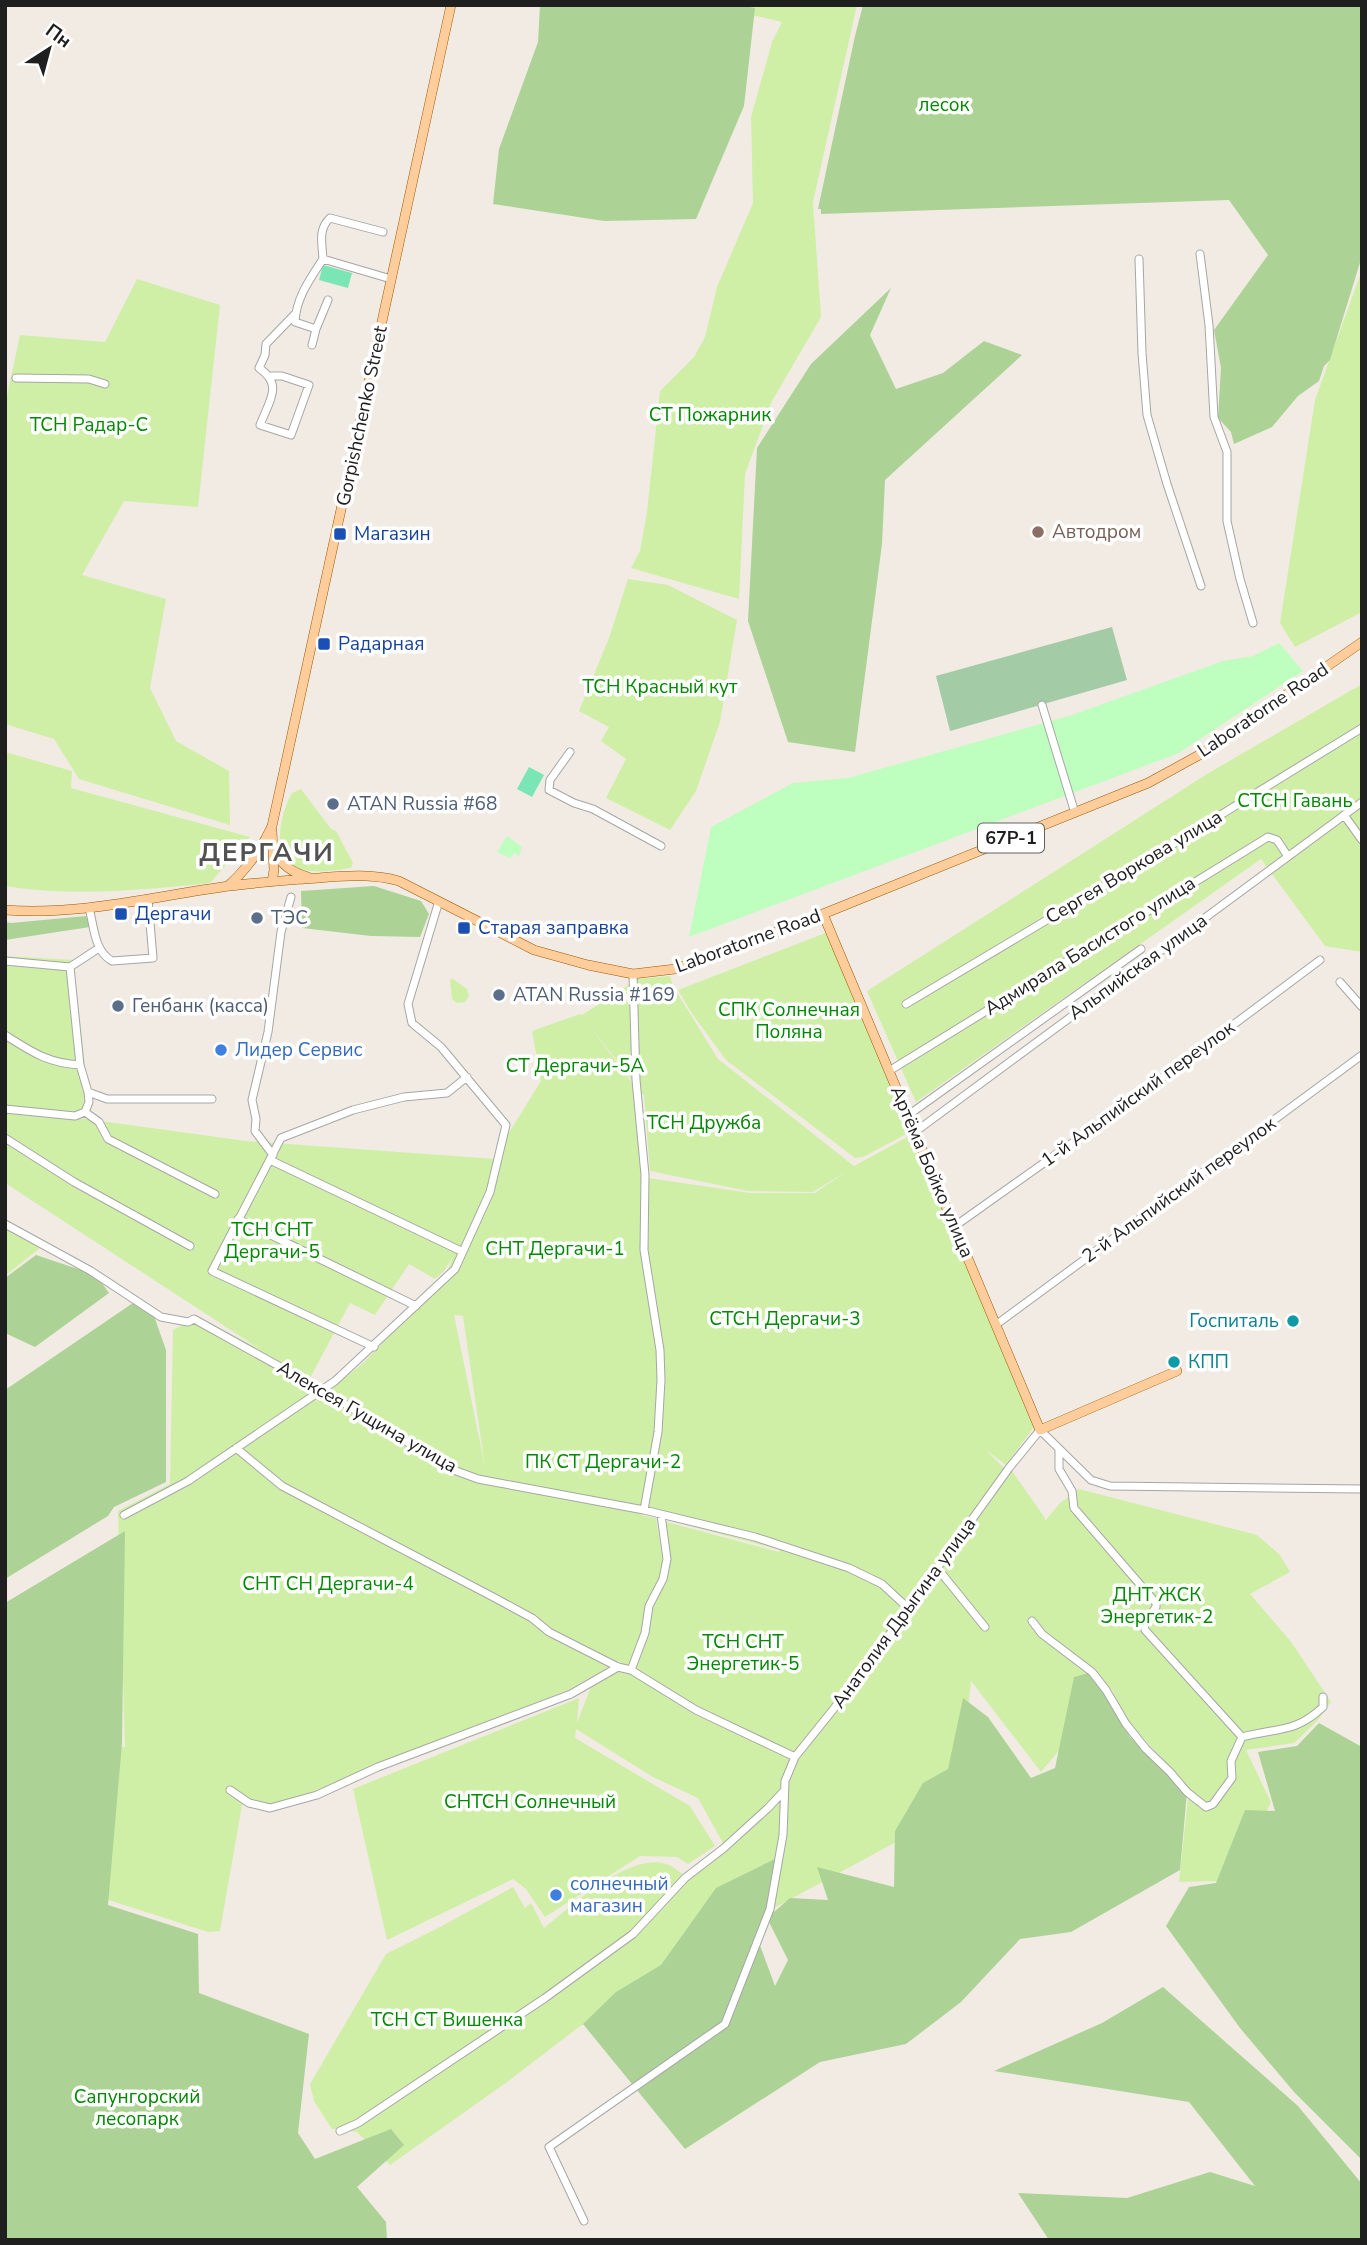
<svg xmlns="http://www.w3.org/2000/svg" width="1367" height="2245" font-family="'Nunito Sans',sans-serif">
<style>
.grass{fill:#cfefa6;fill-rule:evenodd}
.forest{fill:#acd395}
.cemetery{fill:#a3cba6}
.park{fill:#befebe}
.pitch{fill:#7be6b5}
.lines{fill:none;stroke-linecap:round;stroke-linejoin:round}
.minor-casing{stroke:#a6a6a6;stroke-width:9}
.major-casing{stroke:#9a5b00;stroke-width:10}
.minor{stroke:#fff;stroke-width:7}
.major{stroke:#ffcc9b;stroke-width:9}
.education-dot{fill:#8d6e63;stroke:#fff;stroke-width:2.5}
.transit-dot{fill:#1a4fb4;stroke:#fff;stroke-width:2.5}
.service-dot{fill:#5c6f8a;stroke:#fff;stroke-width:2.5}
.shop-dot{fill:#3f7fe0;stroke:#fff;stroke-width:2.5}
.culture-dot{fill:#0f9aa8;stroke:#fff;stroke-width:2.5}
.labels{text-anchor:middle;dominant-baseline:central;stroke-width:7;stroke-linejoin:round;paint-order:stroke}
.shield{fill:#fff;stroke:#626262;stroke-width:2}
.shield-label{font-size:18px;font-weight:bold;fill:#1f1f1f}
.park-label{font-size:19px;fill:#028803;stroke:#fff}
.street-label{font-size:19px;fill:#1f1f1f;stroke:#fff}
.education-label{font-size:19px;fill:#785e54;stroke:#fff;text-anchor:start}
.transit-label{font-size:19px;fill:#164399;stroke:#fff;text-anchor:start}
.service-label{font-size:19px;fill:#4e5e75;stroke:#fff;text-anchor:start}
.shop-label{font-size:19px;fill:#366cbe;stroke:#fff;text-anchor:start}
.culture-label{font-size:19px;fill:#0d838f;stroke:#fff;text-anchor:end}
.district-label{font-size:26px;font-weight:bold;letter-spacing:2px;fill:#525252;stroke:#fff}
</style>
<rect width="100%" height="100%" fill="#f1ebe4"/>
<path class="grass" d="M 710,5 L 789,5 L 788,9 L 791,5 L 857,5 L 813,202 L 821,317 L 772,401 L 745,474 L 739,599 L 631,568 L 640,551 L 647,512 L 660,391 L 694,357 L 705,337 L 717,287 L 753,203 L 751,117 L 772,42 L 782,22 Z
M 1362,270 L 1362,612 L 1295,647 L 1280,623 L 1315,400 Z
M 137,279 L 220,305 L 198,507 L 124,501 L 82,575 L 166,599 L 150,688 L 176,741 L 229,771 L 230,825 L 79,779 L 54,739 L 5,724 L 5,405 L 20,335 L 105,342 Z
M 628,579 L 668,585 L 737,620 L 720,722 L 696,791 L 670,830 L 606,798 L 626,759 L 601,741 L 609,727 L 579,711 L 609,638 Z
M 1362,684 L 1362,952 L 1325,946 L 1261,859 L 916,1102 L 867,991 L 1207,774 Z
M 5,752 L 72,771 L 71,788 L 250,837 L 210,883 C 142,890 73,897 5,886 Z
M 301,789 L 331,829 L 336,831 L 353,863 L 351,868 C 336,870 316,874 301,869 C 269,859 280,814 292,793 Z
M 828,932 L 912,1131 L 863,1157 L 855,1158 L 726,1060 L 693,1015 L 678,990 Z
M 5,956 L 73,960 L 85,1066 L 74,1064 L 79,1067 L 86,1094 L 81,1113 L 17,1113 L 86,1119 L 246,1141 L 495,1159 L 505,1139 L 541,1081 L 532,1031 L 580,1014 L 582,1015 L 638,979 L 670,976 L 673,986 L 718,1059 L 854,1166 L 913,1134 L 1036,1424 L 1006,1465 L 986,1450 L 1004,1468 L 977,1511 L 791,1760 L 781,1789 L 767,1806 L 724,1845 L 698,1798 L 653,1777 L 576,1729 L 575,1738 L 690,1806 L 715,1846 L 688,1864 L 677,1857 L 640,1856 L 545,1917 L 526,1889 L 513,1879 L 387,1940 L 353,1789 L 579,1698 L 577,1723 L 590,1689 L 589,1680 L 619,1664 L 626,1666 L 619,1661 L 570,1689 L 315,1791 L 271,1804 L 242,1805 L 220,1931 L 208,1932 L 90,1894 L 97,1748 L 125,1747 L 118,1511 L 170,1484 L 173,1330 L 197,1317 L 260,1349 L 5,1183 ZM 587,1022 L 644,1096 L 650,1171 L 748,1191 L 813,1192 L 847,1171 L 815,1193 L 750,1193 L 648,1178 L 646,1248 L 662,1349 L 660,1426 L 645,1514 L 780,1550 L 779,1552 L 659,1520 L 663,1560 L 656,1518 L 641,1515 L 655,1433 L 658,1377 L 658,1348 L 643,1250 L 642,1176 L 635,1087 ZM 452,1258 L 445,1279 L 362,1364 L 330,1390 L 310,1378 L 350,1303 L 375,1315 L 409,1264 L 435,1279 L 444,1271 ZM 454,1315 L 463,1316 L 485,1467 Z
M 453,979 L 467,989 L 469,996 L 465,1002 L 457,1003 L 452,999 L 450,980 Z
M 5,1229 L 41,1247 L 5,1276 Z
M 1012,1471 L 1045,1518 L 1045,1521 L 1060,1503 L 1079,1489 L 1257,1535 L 1280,1555 L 1290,1572 L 1250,1594 L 1292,1643 L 1331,1702 L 1317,1721 L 1294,1743 L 1246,1750 L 1271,1802 L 1232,1883 L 1214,1881 L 1179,1882 L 1189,1789 L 1128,1721 L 1111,1688 L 1041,1772 L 971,1681 L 961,1773 L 911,1834 L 774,1908 L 670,1975 L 579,2027 L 507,2082 L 390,2165 L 357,2132 L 332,2129 L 314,2101 L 310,2084 L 386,1954 L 440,1927 L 513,1887 L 525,1908 L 531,1903 L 544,1928 C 571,1907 629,1852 666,1864 C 674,1866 682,1874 688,1879 L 787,1791 L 787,1781 L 801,1754 Z"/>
<path class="forest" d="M 540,5 L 739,5 L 755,8 L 744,106 L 696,219 L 604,221 L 493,204 L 499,149 L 538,42 Z
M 863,5 L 1362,5 L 1362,256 L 1330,360 L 1324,366 L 1319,381 L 1298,396 L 1272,427 L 1234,444 L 1231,432 L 1218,418 L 1221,368 L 1214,330 L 1268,255 L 1229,200 L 821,214 L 821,209 L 818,209 L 855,36 Z
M 891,288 L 870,335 L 896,389 L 943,373 L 984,341 L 1022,355 L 885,480 L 882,544 L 855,752 L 788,742 L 748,621 L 757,448 L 811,364 Z
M 374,886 L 421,901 L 429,914 L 420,937 L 371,936 L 302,928 L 301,891 Z
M 86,916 L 90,927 L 5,940 L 5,922 L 11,923 Z
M 36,1255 L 96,1275 L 109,1293 L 35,1347 L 5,1333 L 5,1278 Z
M 133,1303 L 153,1313 L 166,1350 L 166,1482 L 114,1507 L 108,1516 L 5,1579 L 5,1390 Z
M 125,1531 L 122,1743 L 108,1905 L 198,1934 L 199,1993 L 309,2034 L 298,2133 L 315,2159 L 391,2129 L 404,2145 L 357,2187 L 386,2222 L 387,2240 L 5,2240 L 5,1603 Z
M 1092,1672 L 1130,1737 L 1187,1792 L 1180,1870 L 1071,1932 L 1020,1939 L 961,2002 L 906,2044 L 820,2062 L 685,2149 L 583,2024 L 616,1992 L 661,1965 L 716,1888 L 779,1857 L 758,1940 L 775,1986 L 788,1960 L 767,1918 L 790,1898 L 828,1900 L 817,1867 L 894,1887 L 895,1831 L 923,1783 L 948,1769 L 963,1698 L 988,1717 L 1031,1778 L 1055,1768 L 1074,1677 Z
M 1319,1723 L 1362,1747 L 1362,2160 L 1294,2092 L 1240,2028 L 1166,1926 L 1189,1887 L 1216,1883 L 1245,1810 L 1275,1811 L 1258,1752 L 1297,1746 Z
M 1163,1987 L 1298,2106 L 1362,2184 L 1362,2240 L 1049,2240 L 1018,2193 L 1127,2198 L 1210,2172 L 1255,2186 L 1189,2102 L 994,2071 L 1102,2023 Z"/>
<path class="cemetery" d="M 1112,627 L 1127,680 L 950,731 L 936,676 Z"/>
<path class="park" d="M 1279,643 L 1303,671 L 1179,753 L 689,937 L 711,827 L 793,783 L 848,778 L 1069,716 L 1223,661 L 1253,656 Z
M 507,836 L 522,847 L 519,856 L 514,853 L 510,858 L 497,852 Z"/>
<path class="pitch" d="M 323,265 L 352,273 L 348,288 L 319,280 Z
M 529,767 L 544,775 L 532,797 L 517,789 Z"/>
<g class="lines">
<g class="minor-casing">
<path id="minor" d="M 383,232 L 330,218 C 318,229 322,243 323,259 L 391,279
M 1200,254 L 1209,325 L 1214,417 L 1227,452 L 1227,521 L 1240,579 L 1253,623
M 1139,259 L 1142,353 L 1147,415 L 1167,484 L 1201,586
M 316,329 L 328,300
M 312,345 L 316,329 L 295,322 C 296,298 310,279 323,259
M 271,376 L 282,376 L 309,385 L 291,435 L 260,425 C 269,401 284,385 259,368 L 265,355 L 266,344 L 296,313
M 16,378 L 89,379 L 105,384
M 1042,705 L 1075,813
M 570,752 L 550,780 L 549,790 L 574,803 L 593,809 L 661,846
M 1344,815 L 1362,840
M 89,908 C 94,926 94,951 112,961 L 153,958 L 148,899
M 99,948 L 70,967 L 80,1065 L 88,1092 L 107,1099 L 212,1099
M 5,961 L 70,967
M 633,974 L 636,1080 L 645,1175 L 644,1250 L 660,1350 L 661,1380 L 658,1432 L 644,1510
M 1340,982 L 1362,1007
M 906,1004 L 1139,865 L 1362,728
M 5,1035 C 32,1052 47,1063 80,1065
M 889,1071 L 1268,837 L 1277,840 L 1287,855
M 5,1109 L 75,1116 L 85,1112 L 89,1102 L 88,1092
M 85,1112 L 99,1122 L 108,1139 L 215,1194
M 907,1116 L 1141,949
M 915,1132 L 1362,802
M 5,1138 L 74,1182 L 190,1246
M 273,1155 L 255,1131 L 256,1119 L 252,1100 L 268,1032 L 281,932 L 291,897
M 270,1160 L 461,1251
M 238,1219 L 416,1306
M 5,1224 L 91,1271 L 161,1317 L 188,1322 L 194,1319 L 322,1390 L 451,1469 L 478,1479 L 644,1510 L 755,1537 L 849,1568 L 882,1584 L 909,1609
M 955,1226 L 1134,1099 L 1320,960
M 997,1324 L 1362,1055
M 374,1347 L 212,1271 L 281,1138 L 353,1110 L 404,1097 L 447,1093 L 467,1077
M 236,1448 L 282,1486 L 495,1598 L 532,1618 L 549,1632 L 618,1667 L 631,1670 L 645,1633 L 649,1606 L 663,1579 L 667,1559 L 661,1515
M 1059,1450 L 1059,1469 L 1072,1491 L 1074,1508 L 1156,1603 L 1156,1607 L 1144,1624 L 1145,1630 L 1242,1737
M 124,1515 L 188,1481 L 335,1381 L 455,1269 L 490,1192 L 506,1125 L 441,1047 L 412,1023 L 408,1004 L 439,901
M 938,1569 L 985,1627
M 1032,1621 L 1042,1634 L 1092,1672 L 1106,1690 L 1126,1724 L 1146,1749 L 1170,1772 L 1187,1792 L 1206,1807 L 1213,1804 L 1232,1778 L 1231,1761 L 1242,1737
M 631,1670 L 696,1710 L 795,1757
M 1242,1737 C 1278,1727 1294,1734 1323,1707 L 1323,1697
M 230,1790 L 249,1803 L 270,1808 L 317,1795 L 378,1767 L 571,1694 L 618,1667
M 340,2131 L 358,2123 L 545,1998 L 633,1934 L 685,1878 L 724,1848 L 768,1808 L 784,1791
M 584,2221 L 549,2147 L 725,2024 L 770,1909 L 783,1835 L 785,1781 L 795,1757 L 856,1681 L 1009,1468 L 1040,1430 L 1091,1480 L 1110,1486 L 1362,1489"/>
</g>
<g class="major-casing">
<path id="major" d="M 274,850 C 282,866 292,872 308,877
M 272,882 L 274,870 L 272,831
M 228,886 C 248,868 261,850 272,826 L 451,5
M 5,910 C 80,916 155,896 229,886 C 253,883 279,881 304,879 C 336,877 367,872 399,881 L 534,950 L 588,965 L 633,974 L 675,969 L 725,952 L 823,914 L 1148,783 L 1201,754 L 1362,642
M 823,914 L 1040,1430 L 1177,1371"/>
</g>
<use href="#minor" class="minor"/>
<use href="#major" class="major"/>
</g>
<circle class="education-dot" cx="1038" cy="532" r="7"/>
<g class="transit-dot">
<rect x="333" y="527" width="14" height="14" rx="3.5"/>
<rect x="317" y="637" width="14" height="14" rx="3.5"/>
<rect x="114" y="907" width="14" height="14" rx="3.5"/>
<rect x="457" y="921" width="14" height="14" rx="3.5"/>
</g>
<g class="service-dot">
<circle cx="333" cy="804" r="7"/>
<circle cx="257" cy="918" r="7"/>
<circle cx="499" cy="995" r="7"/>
<circle cx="118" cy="1006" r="7"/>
</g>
<g class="shop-dot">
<circle cx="221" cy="1050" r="7"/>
<circle cx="556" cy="1895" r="7"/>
</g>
<g class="culture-dot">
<circle cx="1293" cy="1321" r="7"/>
<circle cx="1174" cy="1362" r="7"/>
</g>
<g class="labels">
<rect class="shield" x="978" y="823.5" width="66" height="29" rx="5"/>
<g class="shield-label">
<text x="1011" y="838">67Р-1</text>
</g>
<g class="park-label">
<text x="944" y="105">лесок</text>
<text x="710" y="415">СТ Пожарник</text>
<text x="89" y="425">ТСН Радар-С</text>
<text x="660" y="687">ТСН Красный кут</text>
<text x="1295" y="801">СТСН Гавань</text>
<text x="789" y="1010">СПК Солнечная<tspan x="789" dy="22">Поляна</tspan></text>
<text x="575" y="1066">СТ Дергачи-5А</text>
<text x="704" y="1123">ТСН Дружба</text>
<text x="272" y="1230">ТСН СНТ<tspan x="272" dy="22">Дергачи-5</tspan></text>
<text x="555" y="1249">СНТ Дергачи-1</text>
<text x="785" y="1319">СТСН Дергачи-3</text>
<text x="603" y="1462">ПК СТ Дергачи-2</text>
<text x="328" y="1584">СНТ СН Дергачи-4</text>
<text x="1157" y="1595">ДНТ ЖСК<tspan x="1157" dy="22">Энергетик-2</tspan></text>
<text x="743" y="1642">ТСН СНТ<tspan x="743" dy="22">Энергетик-5</tspan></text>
<text x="530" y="1802">СНТСН Солнечный</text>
<text x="447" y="2020">ТСН СТ Вишенка</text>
<text x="137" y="2097">Сапунгорский<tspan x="137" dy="22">лесопарк</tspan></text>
</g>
<g class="street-label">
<text transform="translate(362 416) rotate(-78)">Gorpishchenko Street</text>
<text transform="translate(1263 710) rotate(-34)">Laboratorne Road</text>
<text transform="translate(1134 867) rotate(-31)">Сергея Воркова улица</text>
<text transform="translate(748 941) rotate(-20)">Laboratorne Road</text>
<text transform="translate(1090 946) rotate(-32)">Адмирала Басистого улица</text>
<text transform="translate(1138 967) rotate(-36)">Альпийская улица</text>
<text transform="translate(1138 1094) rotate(-36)">1-й Альпийский переулок</text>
<text transform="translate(932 1172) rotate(67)">Артёма Бойко улица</text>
<text transform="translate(1179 1190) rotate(-36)">2-й Альпийский переулок</text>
<text transform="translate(367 1417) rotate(30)">Алексея Гущина улица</text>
<text transform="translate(904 1613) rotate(-54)">Анатолия Дрыгина улица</text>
</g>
<g class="education-label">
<text x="1052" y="532">Автодром</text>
</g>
<g class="transit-label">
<text x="354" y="534">Магазин</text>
<text x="338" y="644">Радарная</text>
<text x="135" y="914">Дергачи</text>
<text x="478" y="928">Старая заправка</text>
</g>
<g class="service-label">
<text x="347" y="804">ATAN Russia #68</text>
<text x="271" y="918">ТЭС</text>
<text x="513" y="995">ATAN Russia #169</text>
<text x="132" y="1006">Генбанк (касса)</text>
</g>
<g class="shop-label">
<text x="235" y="1050">Лидер Сервис</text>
<text x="570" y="1884">солнечный<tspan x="570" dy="22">магазин</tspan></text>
</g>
<g class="culture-label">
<text x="1279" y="1321">Госпиталь</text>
<text x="1188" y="1362" text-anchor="start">КПП</text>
</g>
<g class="district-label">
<text x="267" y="852">ДЕРГАЧИ</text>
</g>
</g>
<rect width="1367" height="2245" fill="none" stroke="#1f1f1f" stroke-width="14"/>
<g transform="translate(49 49) rotate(36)" stroke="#ffffff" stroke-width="5" paint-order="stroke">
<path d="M0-5L12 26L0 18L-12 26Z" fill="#1f1f1f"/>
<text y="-10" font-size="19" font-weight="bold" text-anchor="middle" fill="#1f1f1f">Пн</text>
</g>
</svg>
